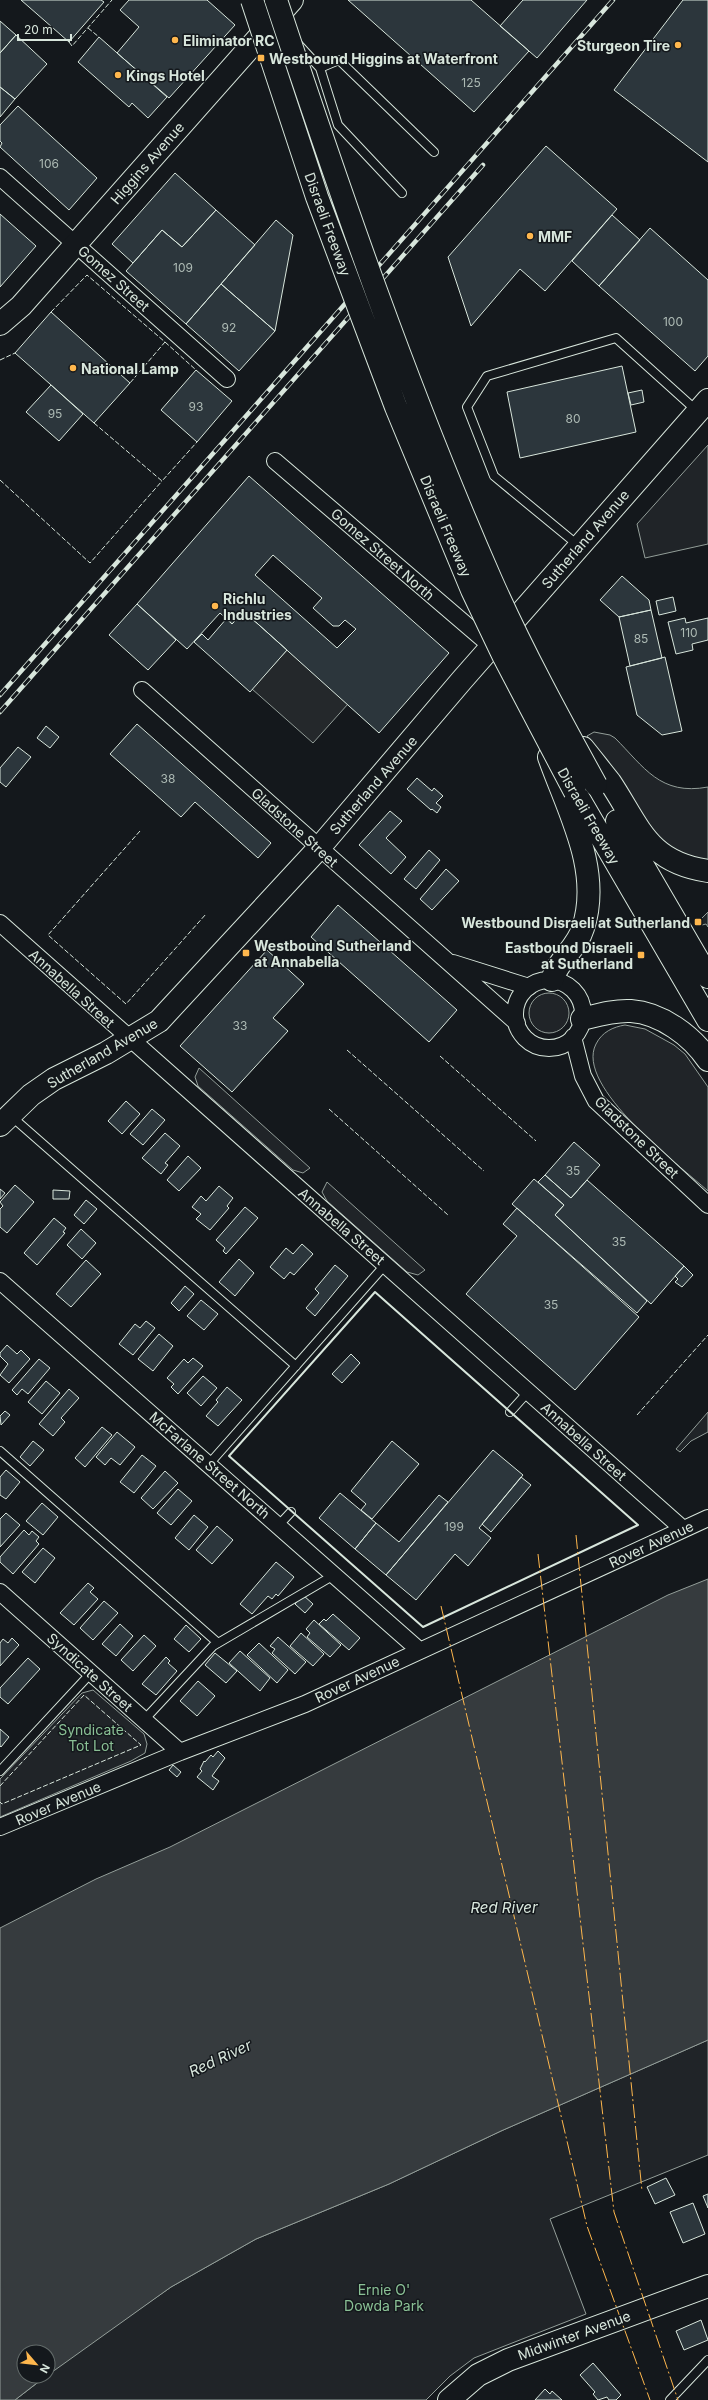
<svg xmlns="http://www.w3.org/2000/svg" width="708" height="2400" font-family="Inter,sans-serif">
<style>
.green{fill:#202428;stroke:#939e99}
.parking{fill:#24282b;stroke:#939e99}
.water{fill:#363b3e;stroke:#939e99}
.building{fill:#2c363c;stroke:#d8e6dc;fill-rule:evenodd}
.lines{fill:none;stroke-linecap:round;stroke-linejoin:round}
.lane-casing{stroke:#d8e6dc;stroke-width:10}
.street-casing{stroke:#d8e6dc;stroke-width:18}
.secondary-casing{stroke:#d8e6dc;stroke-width:24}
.lane{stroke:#14181c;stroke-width:8}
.street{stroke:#14181c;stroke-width:16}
.secondary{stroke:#14181c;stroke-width:22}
.rail-casing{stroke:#d8e6dc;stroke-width:4.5}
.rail{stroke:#14181c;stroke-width:3;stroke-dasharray:9;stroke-linecap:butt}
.secondary-bridge-casing{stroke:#d8e6dc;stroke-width:24;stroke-linecap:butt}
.secondary-bridge{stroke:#14181c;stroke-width:22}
.fence{stroke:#d8e6dc;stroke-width:1;stroke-dasharray:5 2;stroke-linecap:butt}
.wall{stroke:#d8e6dc;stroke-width:2}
.power{stroke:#ffb74d;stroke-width:1;stroke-dasharray:14 3 2 3;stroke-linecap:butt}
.poi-dot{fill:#ffb74d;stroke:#14181c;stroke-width:1.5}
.labels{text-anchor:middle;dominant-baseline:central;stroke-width:3;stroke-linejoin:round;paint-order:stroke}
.number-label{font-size:12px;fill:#adbab4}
.poi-label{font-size:14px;font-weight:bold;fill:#d8e6dc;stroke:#14181c;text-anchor:start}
.street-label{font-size:14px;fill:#d8e6dc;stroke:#14181c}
.park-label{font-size:14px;fill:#8ac095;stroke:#14181c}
.water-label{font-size:15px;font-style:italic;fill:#d8e6dc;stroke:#14181c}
</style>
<rect width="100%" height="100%" fill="#14181c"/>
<path class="green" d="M 708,445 L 708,544 L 645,558 L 637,524 Z
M 594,732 L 610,735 L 615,738 C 644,767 660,796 708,787 L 708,862 L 699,862 L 659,842 L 587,736 Z
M 708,912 L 708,927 L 706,924 L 702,925 L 700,920 Z
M529 1013a20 20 0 1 1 40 0a20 20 0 1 1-40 0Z
M 625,1025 L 645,1029 L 674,1045 L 685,1054 L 708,1087 L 708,1191 C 679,1165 574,1086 596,1044 C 602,1032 613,1027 625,1025 Z
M 199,1068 L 310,1168 L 303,1173 L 293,1170 L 198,1086 L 195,1077 Z
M 327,1182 L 425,1270 L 418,1275 L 407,1272 L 327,1201 L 322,1192 Z
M 708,1412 L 708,1432 L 691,1441 L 680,1452 L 676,1449 Z
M 93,1690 L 144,1734 L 147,1744 L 145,1753 L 131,1761 L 0,1817 L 0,1779 L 82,1693 Z
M 708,2040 L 708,2155 L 550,2219 L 586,2314 L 474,2358 L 450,2376 L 426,2400 L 15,2400 L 75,2354 L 171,2287 L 256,2239 L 389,2184 L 501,2131 Z"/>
<path class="parking" d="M 287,650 L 348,704 L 313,743 L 252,689 Z"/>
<path class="water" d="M 708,1579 L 708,2040 L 501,2131 L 389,2184 L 256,2239 L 171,2287 L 48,2375 L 48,2352 L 24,2352 L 24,2376 L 46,2376 L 15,2400 L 0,2400 L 0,1928 L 96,1879 L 170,1847 L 668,1595 Z"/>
<path class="building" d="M 21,0 L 101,0 L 104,2 L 69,42 Z
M 129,0 L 207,0 L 235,25 L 169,98 L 117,53 L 139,27 L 120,10 Z
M 348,0 L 471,0 L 529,51 L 474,112 Z
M 523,0 L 587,0 L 537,58 L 500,26 Z
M 683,0 L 708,0 L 708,162 L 614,90 Z
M 0,21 L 16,35 L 0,53 Z
M 16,35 L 47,64 L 15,99 L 0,87 L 0,53 Z
M 99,37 L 167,97 L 148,118 L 132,103 L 129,107 L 78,62 Z
M 0,87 L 15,99 L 0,117 Z
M 18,106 L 97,178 L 69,210 L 0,147 L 2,143 L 0,141 L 0,125 Z
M 546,146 L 617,209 L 545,291 L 520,269 L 471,326 L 448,257 Z
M 175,173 L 216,210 L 182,247 L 162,230 L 133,263 L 112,244 Z
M 216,210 L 255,245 L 186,324 L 126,271 L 162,230 L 182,247 Z
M 0,214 L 36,246 L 0,287 Z
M 612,215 L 640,240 L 599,286 L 572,261 Z
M 276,220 L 293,235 L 275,331 L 221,284 Z
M 650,228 L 708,280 L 708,356 L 695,371 L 599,286 Z
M 221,284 L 275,331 L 239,371 L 186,324 Z
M 51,312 L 130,383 L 94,423 L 15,353 Z
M 622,366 L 636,432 L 520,458 L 507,392 Z
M 196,370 L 232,401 L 197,442 L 161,410 Z
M 51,385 L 83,414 L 59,441 L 26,412 Z
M 642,390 L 644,402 L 631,405 L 628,393 Z
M 249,476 L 449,653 L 379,733 L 249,616 L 247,618 L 242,613 L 232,624 L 220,613 L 187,649 L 137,604 ZM 273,555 L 322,598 L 313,608 L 333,626 L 339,626 L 345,620 L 356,629 L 337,648 L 255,575 Z
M 622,576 L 649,600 L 651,610 L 619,617 L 600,600 Z
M 673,597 L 676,611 L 659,615 L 656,601 Z
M 137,604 L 176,640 L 148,670 L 109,635 Z
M 651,610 L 662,658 L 630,666 L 619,617 Z
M 242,613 L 247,618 L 249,616 L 287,650 L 250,692 L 194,642 L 202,634 L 208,640 L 227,618 L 232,624 Z
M 685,618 L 686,623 L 708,618 L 708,640 L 692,644 L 693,650 L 676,654 L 668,622 Z
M 665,657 L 682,731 L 662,735 L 637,715 L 626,667 Z
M 137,724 L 271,843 L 258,858 L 195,802 L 181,817 L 110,754 Z
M 46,726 L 59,737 L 50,748 L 37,738 Z
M 18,747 L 31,757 L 6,787 L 0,782 L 0,768 Z
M 417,778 L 432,791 L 434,788 L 443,796 L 436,803 L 441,807 L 437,813 L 432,809 L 431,810 L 407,789 Z
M 390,811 L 402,821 L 386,838 L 406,857 L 391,874 L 359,845 Z
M 429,850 L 440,860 L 416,889 L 404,879 Z
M 446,869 L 459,881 L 432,910 L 420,899 Z
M 338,905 L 457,1010 L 429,1042 L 311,937 Z
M 267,950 L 304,984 L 273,1018 L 288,1031 L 232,1092 L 180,1046 Z
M 126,1101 L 140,1114 L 122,1134 L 108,1121 Z
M 152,1109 L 165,1120 L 143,1145 L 130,1134 Z
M 165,1133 L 180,1146 L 165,1163 L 168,1165 L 161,1174 L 142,1158 Z
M 574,1142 L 600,1165 L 571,1198 L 545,1175 Z
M 188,1156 L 201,1168 L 179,1191 L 167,1180 Z
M 545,1175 L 571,1198 L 587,1180 L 684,1266 L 651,1304 L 555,1215 L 564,1205 L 538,1182 Z
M 534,1179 L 564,1205 L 555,1215 L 647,1301 L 637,1313 L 512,1204 Z
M 15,1185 L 34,1202 L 7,1233 L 0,1227 L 0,1209 L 3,1206 L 0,1202 Z
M 219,1186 L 233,1198 L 227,1206 L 229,1208 L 210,1230 L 196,1219 L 201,1214 L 192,1207 L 201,1196 L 206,1201 Z
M 0,1189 L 5,1193 L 0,1199 Z
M 53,1190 L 70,1191 L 69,1199 L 53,1199 Z
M 86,1200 L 97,1209 L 84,1224 L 74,1215 Z
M 245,1207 L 258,1218 L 226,1254 L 223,1251 L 225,1248 L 216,1240 Z
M 517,1208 L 639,1317 L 575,1390 L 466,1294 L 517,1236 L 503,1224 Z
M 54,1218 L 66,1228 L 63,1232 L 65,1233 L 37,1265 L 24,1253 Z
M 81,1229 L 96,1243 L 82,1259 L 67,1245 Z
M 302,1244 L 313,1254 L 294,1275 L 290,1272 L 284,1279 L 270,1267 L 286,1248 L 293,1254 Z
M 239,1259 L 254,1273 L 235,1296 L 219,1282 Z
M 86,1260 L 101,1274 L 71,1307 L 56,1294 Z
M 335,1265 L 348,1276 L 315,1316 L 306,1308 L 319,1293 L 315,1289 Z
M 684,1266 L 693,1275 L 682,1287 L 675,1282 L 678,1279 L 675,1276 Z
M 185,1286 L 194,1294 L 179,1311 L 171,1303 Z
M 201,1300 L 218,1314 L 204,1330 L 187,1316 Z
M 146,1321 L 155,1328 L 133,1355 L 119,1344 L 135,1324 L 140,1328 Z
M 159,1334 L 173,1346 L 153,1371 L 138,1359 Z
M 7,1345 L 17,1354 L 21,1350 L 30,1359 L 9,1383 L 0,1375 L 8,1364 L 0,1356 L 0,1353 Z
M 351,1354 L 360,1363 L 342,1383 L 332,1374 Z
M 193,1358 L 203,1366 L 178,1394 L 171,1387 L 174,1384 L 167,1378 L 184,1359 L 188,1363 Z
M 39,1359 L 50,1368 L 28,1394 L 22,1389 L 17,1395 L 12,1390 Z
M 203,1376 L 217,1388 L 201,1406 L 187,1393 Z
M 46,1381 L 60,1393 L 42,1414 L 28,1402 Z
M 227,1387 L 242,1400 L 218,1426 L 206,1416 L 218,1402 L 216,1400 Z
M 69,1389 L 79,1398 L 61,1418 L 65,1422 L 53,1436 L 39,1424 Z
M 5,1411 L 10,1415 L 1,1425 L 0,1416 Z
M 102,1427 L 112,1435 L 85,1467 L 75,1458 Z
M 117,1432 L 135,1447 L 120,1465 L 111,1458 L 105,1465 L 96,1457 Z
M 33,1441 L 44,1450 L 30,1466 L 20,1457 Z
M 392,1441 L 419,1464 L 372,1519 L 361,1510 L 366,1504 L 351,1491 Z
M 493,1450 L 523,1475 L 479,1528 L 491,1538 L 468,1566 L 455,1554 L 416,1600 L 386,1575 Z
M 142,1455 L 156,1466 L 134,1493 L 120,1482 Z
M 6,1470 L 20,1482 L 6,1499 L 0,1495 L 0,1477 Z
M 165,1471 L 178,1483 L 153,1509 L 141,1498 Z
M 521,1477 L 531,1485 L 491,1532 L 482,1524 Z
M 178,1489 L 192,1501 L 171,1525 L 157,1513 Z
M 340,1493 L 376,1523 L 355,1549 L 319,1518 Z
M 439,1495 L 448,1502 L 386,1575 L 355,1549 L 376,1523 L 399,1542 Z
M 42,1503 L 58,1517 L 43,1535 L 26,1521 Z
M 6,1513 L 20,1525 L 0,1547 L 0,1519 Z
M 194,1515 L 208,1527 L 189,1550 L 175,1538 Z
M 217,1526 L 233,1540 L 212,1564 L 196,1550 Z
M 24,1530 L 29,1535 L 32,1531 L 39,1537 L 36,1541 L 39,1544 L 13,1574 L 0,1562 L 0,1557 Z
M 43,1548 L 55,1558 L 35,1583 L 22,1572 Z
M 276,1562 L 294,1577 L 278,1596 L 276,1594 L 272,1599 L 268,1596 L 252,1614 L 240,1604 Z
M 88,1583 L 94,1588 L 90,1592 L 98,1599 L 74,1625 L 60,1613 Z
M 303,1595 L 313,1604 L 305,1613 L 295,1604 Z
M 104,1601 L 118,1613 L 93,1640 L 80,1628 Z
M 333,1614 L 360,1638 L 349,1650 L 319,1624 L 324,1619 L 326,1621 Z
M 314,1620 L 341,1645 L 330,1657 L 307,1637 L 310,1633 L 306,1629 Z
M 120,1624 L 133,1636 L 116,1656 L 102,1644 Z
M 186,1625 L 201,1639 L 189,1652 L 174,1639 Z
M 301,1633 L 324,1654 L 313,1666 L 290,1646 Z
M 144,1635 L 156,1646 L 133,1671 L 121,1660 Z
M 278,1637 L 306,1662 L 295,1674 L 272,1653 L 275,1649 L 270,1646 Z
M 12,1638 L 19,1645 L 0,1666 L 0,1643 L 3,1639 L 8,1643 Z
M 259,1643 L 288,1670 L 277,1683 L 247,1655 Z
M 240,1651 L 270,1678 L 260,1691 L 229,1663 Z
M 215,1653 L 237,1671 L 226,1683 L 205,1665 Z
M 166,1657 L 170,1661 L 168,1663 L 177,1671 L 156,1695 L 142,1684 Z
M 28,1658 L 40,1669 L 8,1704 L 0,1697 L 0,1688 Z
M 198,1681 L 215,1696 L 197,1716 L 180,1701 Z
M 0,1729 L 9,1737 L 1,1747 L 0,1746 Z
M 218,1751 L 225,1758 L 212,1776 L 219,1781 L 213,1790 L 197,1777 L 202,1771 L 200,1769 L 204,1761 L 205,1762 L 211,1755 L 213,1757 Z
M 173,1765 L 181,1772 L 177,1777 L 169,1770 Z
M 666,2178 L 675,2195 L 655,2204 L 647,2187 Z
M 708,2194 L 708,2208 L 703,2196 Z
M 693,2203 L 705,2234 L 683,2243 L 670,2212 Z
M 701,2320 L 708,2340 L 684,2350 L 676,2331 Z
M 593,2363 L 621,2395 L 616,2400 L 609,2400 L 607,2397 L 598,2400 L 593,2394 L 595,2392 L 580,2375 Z
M 545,2389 L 550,2394 L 552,2391 L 562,2400 L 535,2400 Z"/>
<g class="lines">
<g class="lane-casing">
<path id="lane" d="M 297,43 L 320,68 L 339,60 L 434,152
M 320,68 L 338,125 L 402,193
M 579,546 L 494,476 L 467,407 L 487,376 L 616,338 L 697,411
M 11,1116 L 296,1366
M 510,1412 L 528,1392
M 0,1451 L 218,1643
M 209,1464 L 385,1265
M 278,1526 L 291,1512
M 144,1720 L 213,1646 L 334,1575
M 0,1771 L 91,1673
M 670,2400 L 708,2360"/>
</g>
<g class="street-casing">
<path id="street" d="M 0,177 L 227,379
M 275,461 L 491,646
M 142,690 L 517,1023
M 0,923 L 683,1529
M 453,963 L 529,987
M515 1014a34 34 0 1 1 68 0a34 34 0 1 1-68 0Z
M 573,1037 L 583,1076 L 596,1101 L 708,1205
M 0,1281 L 419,1650
M 0,1592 L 180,1752
M 0,1827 L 180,1752 L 305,1704 L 708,1518"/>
</g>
<g class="secondary-casing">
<path id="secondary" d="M 0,324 L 21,306 L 292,0
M 583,748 C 592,759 601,771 610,782 C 640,827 647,862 708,871
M 549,757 C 568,811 602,870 583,928 C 577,948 558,960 552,980
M 575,792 L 708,1020
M 617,821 L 708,977
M 582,1019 C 598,1015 615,1010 631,1011 C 661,1013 692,1036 708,1060
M 0,1125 L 31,1095 L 54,1079 L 106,1053 L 159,1021 L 319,848 L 462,680 L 708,400
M 449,2400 L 478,2375 L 508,2360 L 708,2286"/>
</g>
<use href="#lane" class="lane"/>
<use href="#street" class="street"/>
<use href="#secondary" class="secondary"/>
<g class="rail-casing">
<path id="rail" d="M 0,695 L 613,0
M 0,712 L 483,165"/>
</g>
<use href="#rail" class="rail"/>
<g class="secondary-bridge-casing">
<path id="secondary-bridge" d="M 252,0 L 317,197 L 396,407 L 472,590 L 504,657 L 575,792
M 276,0 C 341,196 408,391 491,580 C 522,650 559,718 596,785"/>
</g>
<use href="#secondary-bridge" class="secondary-bridge"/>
<path class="fence" d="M 88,28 L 99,37
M 69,42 L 72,46 L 112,0
M 51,312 L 87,275 L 165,342 L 130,383
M 165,342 L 196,370
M 0,360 L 15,353
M 94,423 L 162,481 L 197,442
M 0,480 L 90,563 L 162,481
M 140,831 L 48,935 L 126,1004 L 206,914
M 347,1050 L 484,1171
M 440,1056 L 536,1141
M 329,1109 L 448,1215
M 637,1415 L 708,1335
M 0,1786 L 84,1695 L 141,1745 L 2,1804 L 0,1802"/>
<path class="wall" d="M 375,1292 L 638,1525 L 423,1627 L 229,1456 Z"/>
<path class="power" d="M 576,1535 L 642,2191
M 538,1554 L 614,2212 L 678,2400
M 441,1606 L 587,2226 L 650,2400"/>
</g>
<g class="poi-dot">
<circle cx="175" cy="40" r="4"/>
<circle cx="678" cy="45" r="4"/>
<rect x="257" y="54" width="8" height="8" rx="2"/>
<circle cx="118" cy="75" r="4"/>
<circle cx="530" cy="236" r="4"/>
<circle cx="73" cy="368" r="4"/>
<circle cx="215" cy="606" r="4"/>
<rect x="694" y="918" width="8" height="8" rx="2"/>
<rect x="242" y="949" width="8" height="8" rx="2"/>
<rect x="637" y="951" width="8" height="8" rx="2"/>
</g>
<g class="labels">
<g class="number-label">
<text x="471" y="82">125</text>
<text x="49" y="163">106</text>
<text x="183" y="267">109</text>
<text x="673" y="321">100</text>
<text x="229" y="327">92</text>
<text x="196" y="406">93</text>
<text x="55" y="413">95</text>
<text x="573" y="418">80</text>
<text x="689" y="632">110</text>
<text x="641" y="638">85</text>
<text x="168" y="778">38</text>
<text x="240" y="1025">33</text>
<text x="573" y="1170">35</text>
<text x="619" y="1241">35</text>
<text x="551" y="1304">35</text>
<text x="454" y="1526">199</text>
</g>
<g class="poi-label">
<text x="183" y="40">Eliminator RC</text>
<text x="670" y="45" text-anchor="end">Sturgeon Tire</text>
<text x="269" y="58">Westbound Higgins at Waterfront</text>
<text x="126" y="75">Kings Hotel</text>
<text x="538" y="236">MMF</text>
<text x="81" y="368">National Lamp</text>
<text x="223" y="598">Richlu<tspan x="223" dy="16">Industries</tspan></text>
<text x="690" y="922" text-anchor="end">Westbound Disraeli at Sutherland</text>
<text x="254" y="945">Westbound Sutherland<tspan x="254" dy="16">at Annabella</tspan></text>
<text x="633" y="947" text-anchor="end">Eastbound Disraeli<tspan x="633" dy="16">at Sutherland</tspan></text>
</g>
<g class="street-label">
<text transform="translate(147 163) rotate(-49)">Higgins Avenue</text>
<text transform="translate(328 224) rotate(70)">Disraeli Freeway</text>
<text transform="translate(114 278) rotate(42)">Gomez Street</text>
<text transform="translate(446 526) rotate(67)">Disraeli Freeway</text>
<text transform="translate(585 539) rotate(-49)">Sutherland Avenue</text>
<text transform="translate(383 554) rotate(41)">Gomez Street North</text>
<text transform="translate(373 785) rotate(-49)">Sutherland Avenue</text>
<text transform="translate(589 816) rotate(60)">Disraeli Freeway</text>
<text transform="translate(295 827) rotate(42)">Gladstone Street</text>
<text transform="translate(72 988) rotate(42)">Annabella Street</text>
<text transform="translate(102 1053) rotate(-30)">Sutherland Avenue</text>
<text transform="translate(637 1137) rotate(44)">Gladstone Street</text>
<text transform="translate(342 1226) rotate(41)">Annabella Street</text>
<text transform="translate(584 1441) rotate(42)">Annabella Street</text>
<text transform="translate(210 1465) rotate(41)">McFarlane Street North</text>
<text transform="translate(651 1544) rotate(-25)">Rover Avenue</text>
<text transform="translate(90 1672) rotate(42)">Syndicate Street</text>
<text transform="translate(357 1679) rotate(-25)">Rover Avenue</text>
<text transform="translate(58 1803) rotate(-23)">Rover Avenue</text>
<text transform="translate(574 2335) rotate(-20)">Midwinter Avenue</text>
</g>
<g class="park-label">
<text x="91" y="1729">Syndicate<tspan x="91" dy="16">Tot Lot</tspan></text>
<text x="384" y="2289">Ernie O'<tspan x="384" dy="16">Dowda Park</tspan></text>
</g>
<g class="water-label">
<text x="504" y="1907">Red River</text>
<text transform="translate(220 2058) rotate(-25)">Red River</text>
</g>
</g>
<g transform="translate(36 2364) rotate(118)"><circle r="19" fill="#14181c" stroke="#626a69"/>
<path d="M0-3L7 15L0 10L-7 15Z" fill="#ffb74d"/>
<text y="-6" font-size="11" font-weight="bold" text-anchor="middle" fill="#d8e6dc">N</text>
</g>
<path d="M18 34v6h53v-6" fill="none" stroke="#d8e6dc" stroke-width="2"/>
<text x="24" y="34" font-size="12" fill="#d8e6dc" stroke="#14181c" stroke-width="3" paint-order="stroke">20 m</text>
</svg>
